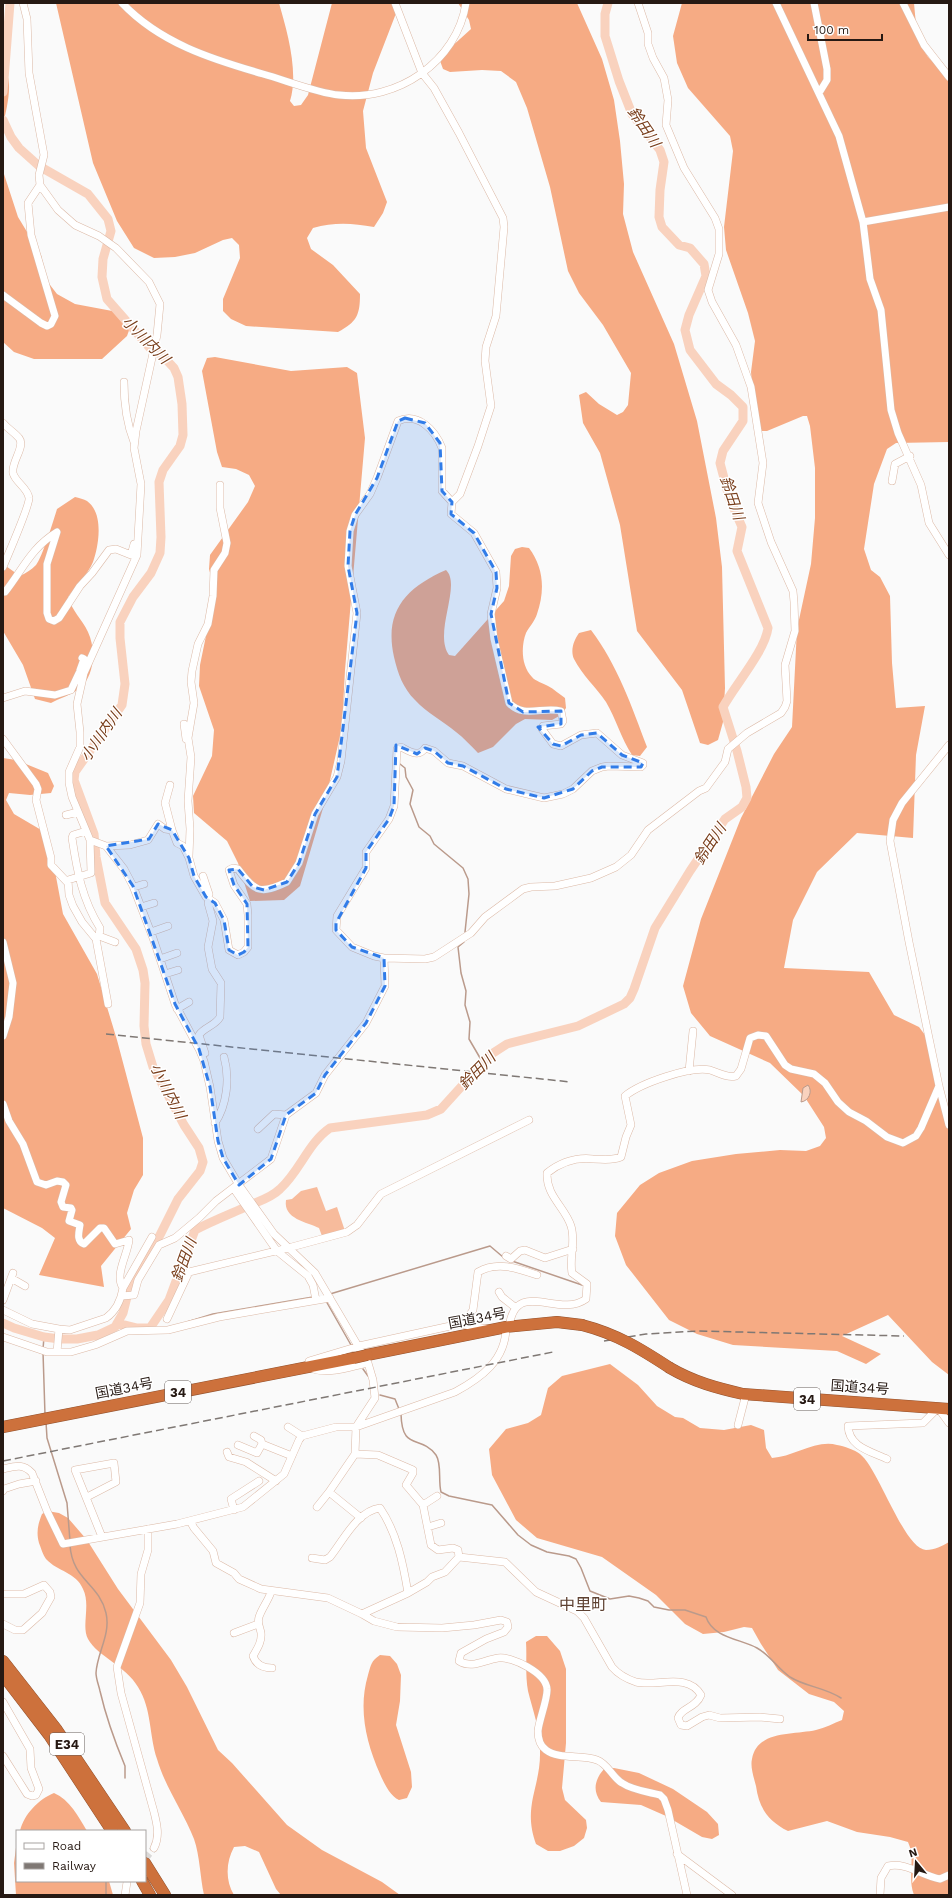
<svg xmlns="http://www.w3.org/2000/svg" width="952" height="1898" font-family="'Work Sans','Noto Sans JP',sans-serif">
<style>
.green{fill:#f7bb9c}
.forest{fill:#f6ab84}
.water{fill:#f9d2be;stroke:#ba9a8b}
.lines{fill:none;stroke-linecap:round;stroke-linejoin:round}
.stream{stroke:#ba9a8b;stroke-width:1.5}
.river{stroke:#f9d2be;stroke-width:9}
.minor-tunnel{stroke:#dad8d7;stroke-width:7;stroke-dasharray:7 3.5;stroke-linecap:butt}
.minor-casing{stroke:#dcb9a6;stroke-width:8}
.highway-casing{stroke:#93522e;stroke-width:12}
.minor{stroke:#fff;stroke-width:7}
.highway{stroke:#cd713c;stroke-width:11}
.rail{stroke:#7f7874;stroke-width:1.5;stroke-dasharray:8 4;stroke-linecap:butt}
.highway-bridge-casing{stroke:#93522e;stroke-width:12;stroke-linecap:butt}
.highway-bridge{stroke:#cd713c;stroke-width:11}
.marked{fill:#317ce8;fill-opacity:0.2;stroke:#317ce8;stroke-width:3;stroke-dasharray:8 5;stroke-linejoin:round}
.labels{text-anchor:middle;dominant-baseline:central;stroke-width:3;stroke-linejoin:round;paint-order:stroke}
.shield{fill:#fff;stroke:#675e5a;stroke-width:1}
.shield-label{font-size:13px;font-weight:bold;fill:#261913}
.street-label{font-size:14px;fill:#261913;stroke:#fff}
.water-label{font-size:15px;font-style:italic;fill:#793e1b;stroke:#fff}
.quarter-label{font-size:16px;fill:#5e4131;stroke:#fff}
</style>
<rect width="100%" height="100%" fill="#fafafa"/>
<path class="green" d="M 317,1187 L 326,1211 L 337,1207 L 345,1231 L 322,1236 L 319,1228 C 307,1222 283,1219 286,1200 L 292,1199 L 301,1191 Z"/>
<path class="forest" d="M 56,3 L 279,3 C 287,31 299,72 290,101 L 294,106 L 301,105 L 308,95 L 332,3 L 400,3 L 373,73 L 363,111 L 366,148 L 387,202 L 383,213 L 374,227 C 352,223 334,222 313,228 L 307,238 L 311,249 L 333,265 L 360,294 C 360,315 357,322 338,332 L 246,326 L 231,319 L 223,311 L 223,299 L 240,258 L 239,245 L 232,238 L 223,240 L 195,253 L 175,257 L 154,258 L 134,248 L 117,221 L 93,163 Z
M 458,3 L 577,3 L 602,59 L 614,100 L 620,141 L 624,184 L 623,214 L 633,252 L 674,344 L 697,421 L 716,518 L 722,567 L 725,688 L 723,722 L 718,740 L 708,745 L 700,743 L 682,690 L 637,631 L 620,525 L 600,453 L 583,423 L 579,395 L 586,392 L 599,404 L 617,415 L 623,412 L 628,405 L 631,373 L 603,325 L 579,293 L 568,271 L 550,187 L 527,108 L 516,82 L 501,71 L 482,70 L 450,72 L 443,69 L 439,58 L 471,29 L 469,20 Z
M 682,3 L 914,3 C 917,37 918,56 949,74 L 949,442 L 896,443 L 887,449 L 874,484 L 864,549 L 871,570 L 880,577 L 890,596 L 892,663 L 896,708 L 925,706 L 916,755 L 913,838 L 857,833 L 817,872 L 793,920 L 784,968 L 869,972 L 894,1015 L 919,1027 L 934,1047 L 938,1082 L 949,1134 L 949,1375 L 932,1362 L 888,1315 L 842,1336 L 881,1354 L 866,1364 L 837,1351 L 733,1345 L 697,1334 L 669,1320 L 626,1265 L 615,1236 L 617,1213 L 640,1185 L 659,1173 L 692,1161 L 736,1154 L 780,1150 L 806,1151 L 820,1146 L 826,1138 L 824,1127 L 804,1096 L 770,1063 L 710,1036 L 691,1013 L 683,986 L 701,919 L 741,818 L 774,754 L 792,727 L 797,629 L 811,564 L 815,518 L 815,468 L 810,426 L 807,416 L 803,416 L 767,431 L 759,431 L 755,419 L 751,372 L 755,341 L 748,313 L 726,250 L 724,227 L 733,151 L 730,136 L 688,88 L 677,63 L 673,36 Z
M 3,66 C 15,81 6,109 3,126 Z
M 3,171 L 18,217 L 41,255 L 47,281 L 57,294 L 75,304 L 123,313 L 132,322 L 127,336 L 102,359 L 34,359 L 14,352 L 3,342 Z
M 215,357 L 291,371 L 347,367 L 357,373 L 365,438 L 345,670 L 342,727 L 326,798 L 300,886 L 284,900 L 250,901 L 238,863 L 227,841 L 194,813 L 193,796 L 212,756 L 214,730 L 199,686 L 200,665 L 215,592 L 209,569 L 210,555 L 248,502 L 255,486 L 249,475 L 236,469 L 222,467 L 217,452 L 202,371 L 207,358 Z
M 75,497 C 79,498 84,499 87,501 C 104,513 99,545 93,562 C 88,574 76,586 68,597 C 72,611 82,619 88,632 C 96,649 95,676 79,689 C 71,695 60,698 51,703 L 35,699 L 23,665 L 3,631 L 3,564 L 20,576 C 26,573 31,570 36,565 C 42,558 54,519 57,509 Z
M 522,547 L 529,548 C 544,568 545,591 537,614 C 535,621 529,627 526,633 C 521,646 521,666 532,677 C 535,681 543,683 548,686 C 554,689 559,694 565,698 L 566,708 L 561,715 L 552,720 L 525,719 L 516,724 L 493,747 L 478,753 C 471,746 464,738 456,732 C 443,721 427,713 415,700 C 403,688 398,674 394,657 C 384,612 405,588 446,570 C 462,585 433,633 449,655 L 455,656 L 504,601 L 509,586 L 511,556 L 515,549 Z
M 591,630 C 617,664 632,707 647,747 L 640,756 L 632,755 C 621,738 616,719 606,702 C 596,687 582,675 574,659 C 570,650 574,640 579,633 Z
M 3,758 L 16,760 L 48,773 L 54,786 L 51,793 L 30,795 L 9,793 L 6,800 L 14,814 L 48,834 L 63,914 L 97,974 L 117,1040 L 143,1138 L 143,1175 L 134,1190 L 127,1213 L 131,1229 L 101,1266 L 104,1287 L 39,1275 L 55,1238 L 42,1228 L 3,1208 Z
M 610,1364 L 638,1385 L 657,1406 L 675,1417 L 683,1418 L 700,1428 L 724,1430 L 751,1425 L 764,1430 L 766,1448 L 772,1458 C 793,1457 817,1439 837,1445 C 844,1446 855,1450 860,1454 C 879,1469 904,1549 926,1550 C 935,1550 942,1546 949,1542 L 949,1895 L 914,1895 C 907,1877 916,1859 908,1842 L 890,1837 L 857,1832 L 827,1821 L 788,1831 C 768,1821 759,1808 756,1786 C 754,1778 750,1767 752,1759 C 757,1730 794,1735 816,1730 C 825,1728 834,1723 842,1720 L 844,1711 L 834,1702 L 809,1694 L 778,1670 L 761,1644 L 752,1628 L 744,1627 L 724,1632 L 703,1634 L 685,1624 L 656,1595 L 602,1557 L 537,1538 L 516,1520 L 492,1475 L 489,1449 L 506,1429 L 528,1423 L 541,1415 L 548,1388 L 562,1376 Z
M 47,1511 L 59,1513 L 68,1518 L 87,1540 L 118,1589 L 171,1660 L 187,1687 L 218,1750 L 232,1763 L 287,1825 L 322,1850 L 382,1882 L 400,1895 L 281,1895 L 276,1889 L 259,1852 L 245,1846 L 234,1847 C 226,1862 225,1880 234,1895 L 204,1895 C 200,1877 200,1856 194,1839 C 183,1811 166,1789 157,1759 C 149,1735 152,1709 138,1687 C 126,1666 97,1656 88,1639 C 81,1626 91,1605 83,1589 C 76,1572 58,1572 46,1559 C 43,1555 41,1548 39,1543 C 36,1532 38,1524 42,1514 Z
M 536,1636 L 547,1636 L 560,1651 L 566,1669 L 566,1743 L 562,1788 L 565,1800 L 586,1820 L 587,1828 L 584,1838 L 574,1846 L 560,1851 L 548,1851 L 536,1844 C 522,1806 541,1787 540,1751 C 540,1729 533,1711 528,1691 C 525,1675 527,1657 526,1642 Z
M 380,1655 L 390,1656 L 397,1664 L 401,1675 L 400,1701 L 396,1725 L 411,1772 L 412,1787 L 407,1798 L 399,1800 C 390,1796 384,1783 380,1774 C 366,1742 358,1709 368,1675 C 371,1665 371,1661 380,1655 Z
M 614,1768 L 639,1773 L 673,1789 L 707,1812 L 718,1824 L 719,1835 L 712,1839 L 702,1837 L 666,1816 L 641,1805 L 601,1802 C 592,1791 595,1779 604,1769 Z
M 54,1793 C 70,1800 78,1816 87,1831 L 20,1831 C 24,1814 39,1799 54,1793 Z
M 17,1840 L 17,1881 L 109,1881 L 113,1895 L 16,1895 L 14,1863 Z"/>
<path class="water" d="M 808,1085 C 813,1091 809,1101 801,1102 L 803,1088 Z"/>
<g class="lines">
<path class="stream" d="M 400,764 L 405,768 L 406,777 L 413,790 L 410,804 L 419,827 L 430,836 L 434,844 L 463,868 L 468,879 L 469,894 L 465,932
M 464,942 L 458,947 L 461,973 L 466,991 L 465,1005 L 470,1022 L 469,1039 L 483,1063
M 512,1261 L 582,1285
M 330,1294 L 490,1246 L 503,1257
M 326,1301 L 351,1345
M 187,1322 L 213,1314 L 313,1297
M 43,1349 L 44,1337
M 43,1352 L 45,1415
M 363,1369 L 368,1376
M 380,1395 L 395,1399 L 399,1409
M 401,1414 C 402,1452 420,1434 436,1455 C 442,1464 438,1481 441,1492 L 449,1496 L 492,1505 L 518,1535 L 531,1545 L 547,1552 L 569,1556 L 576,1559 L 581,1568 L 590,1591 L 610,1599 L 629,1596 L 639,1598 L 648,1601 L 654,1607 L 669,1610 L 685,1610 L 706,1617 C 713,1638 741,1639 757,1648 C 770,1655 778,1669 790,1677 C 806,1687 824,1687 841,1698
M 46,1422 L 47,1438 L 67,1503 L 70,1541
M 70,1545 C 72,1580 99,1583 106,1613 C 111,1634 97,1653 96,1673 C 96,1679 99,1686 100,1691 C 106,1717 115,1742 125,1766 L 125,1778
M 106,1881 L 106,1895"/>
<path class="river" d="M 3,92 L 10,3
M 3,120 L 11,137 L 19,148 L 39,166 L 88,194 L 108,219 L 111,231 L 103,259 L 102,277 L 107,299 L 150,348 L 162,355 L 174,368 L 178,377 L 182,404 L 183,435 L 180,446 L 163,470 L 159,482 L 161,537 L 160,553 L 151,573 L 133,597 L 120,622 L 120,638 L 125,684 L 122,705 L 75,772 L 74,780 L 94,834 L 96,857 L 105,903 L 136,949 L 143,970 L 145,983 L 144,1026 L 146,1044 L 153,1067 L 184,1125 L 199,1148 L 203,1162 L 200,1171 L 178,1199 L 160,1235 L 135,1276 L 130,1285 L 123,1313 L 115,1327 L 98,1335 L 77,1339 L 60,1339 L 44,1337 L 14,1328 L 3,1323
M 117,1323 L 137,1328 L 150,1328 L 169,1300 L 195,1230 C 212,1221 230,1214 248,1206 C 259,1201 271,1198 280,1189 C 300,1171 308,1143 330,1128 L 427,1115 L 441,1109 L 490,1055 L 507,1044 L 578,1026 L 624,1004 L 630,998 L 634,989 L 655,928 L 690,871 L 725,819 L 742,807 L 747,798 L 746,787 L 737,751 L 723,707 C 735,685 765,651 768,628 L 737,551 L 742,527 L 729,497 L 720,463 L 723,451 L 743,421 L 743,407 L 731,395 L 716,384 L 690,350 L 685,330 L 689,315 L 706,276 L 704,264 L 690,248 L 679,245 L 662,227 L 659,217 L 660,190 L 664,162 L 660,150 L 632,114 L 619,81 L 605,36 L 605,14 L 608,3"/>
<path class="minor-tunnel" d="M 145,1859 L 154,1848"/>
<g class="minor-casing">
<path id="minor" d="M 23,3 L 27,19 L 29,73 L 44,155 L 39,175 L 40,185 L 58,210 L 75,225 L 99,236 L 116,248 L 149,282 L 160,304 L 157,335 L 136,431 L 134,448 L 141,484 L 137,555 L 84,673 L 77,704 L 80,732 L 80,747 L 69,772 L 69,783 L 72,797 L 90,840 L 106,846 L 124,869 L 133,886 L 153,938 L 175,1004 L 199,1049 L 204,1061 L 210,1087 L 218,1141 L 223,1158 L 239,1185 L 274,1234 L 315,1273 L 368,1363 L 373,1380 L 375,1398 L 356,1427 L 355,1454 L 329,1492 L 361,1518
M 122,3 C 160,43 211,59 263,74 C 285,80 317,93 339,95 C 397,102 457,62 466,3
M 395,3 L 422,73 L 434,88 L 459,133 L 503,218 L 504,227 L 496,316 L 486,347 L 485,361 L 491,406 L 478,446 L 460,494 L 452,502 L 451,514 L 474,533 L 496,572 L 497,588 L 491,614 L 494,639 L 509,703 C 524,719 543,706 561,711 L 563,721 L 561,724 L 543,726 L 542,729 L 553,744 L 561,746 L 581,735 L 597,733 L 622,755 L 643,763 L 643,765 L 641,767 L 609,766 L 602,767 L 592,771 L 573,789 L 563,794 L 544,798 L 506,789 L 463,766 L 448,763 L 434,751 L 425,748 C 419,758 409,751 401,747 L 397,749 L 394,806 L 389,819 L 366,852 L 366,868 L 337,916 L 336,930 L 352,947 L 374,956 L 384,958 L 425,959 L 434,957 L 471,933 L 485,917 L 523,889 L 531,887 L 555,886 L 591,878 L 616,867 L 631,855 L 648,830 L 699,791 L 706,788 L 725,762 L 728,749 L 747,733 L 781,713 L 785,707 L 787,701 L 785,665 L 795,631 L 794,602 L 793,591 L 771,542 L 758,503 L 763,463 L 751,387 L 736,345 L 712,302 L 708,290 L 719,254 L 719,229 L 715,218 L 684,168 L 666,125 L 668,100 L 664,78 L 653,58 L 648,44 L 648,33 L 638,3
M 776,3 L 839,136 L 863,222 L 870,279 L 881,310 L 891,410 L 898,433 L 921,485 L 929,523 L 949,555
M 814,3 L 827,69 L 827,80 L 819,93
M 903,3 L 924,45 L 949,77
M 863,222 L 949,207
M 3,295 L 41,323 L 47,326 L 51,324 L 55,316 L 31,235 L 28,203 L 40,185
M 124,382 C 124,404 126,422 134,442
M 3,423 C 8,429 14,432 19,438 C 26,446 11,462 13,473 C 15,482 28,488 29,498 C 30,505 7,557 3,567
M 892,481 L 895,464 L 910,456
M 3,592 L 5,592 C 23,569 31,548 57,532 L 47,564 L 47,613 L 49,619 L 54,621 L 59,618 L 80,586 L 92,573 L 109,550 L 116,549 L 131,555 L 134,544
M 80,670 L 84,659 L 82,658
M 3,698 L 25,691 L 55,695 L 71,690 L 79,673 L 84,673
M 184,724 L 186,739
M 3,739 L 36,784 L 38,789 L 36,800 L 51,858 L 51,865 L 67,882
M 949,745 L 902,803 L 893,820 L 890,841 L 909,942 L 939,1086 L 949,1125
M 170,785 L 165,803 L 172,830 L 177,843 L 183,846 L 189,858 L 194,876 L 206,897 L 215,903 L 224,920 L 229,950 L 238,955 L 244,952 L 248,947 L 248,915 L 247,904 L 234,885 L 229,870 L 233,868 L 238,869 C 255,892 260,895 287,882 L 299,863 L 315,814 L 337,777 L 341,761 L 357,613 L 348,566 L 350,531 L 355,515 L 370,494 L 377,478 L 398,421 C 418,412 435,430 442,448 L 442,491 L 452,502
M 66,815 L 78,812
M 86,831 L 73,835 L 72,838 C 77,871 82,899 100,928 L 99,936 L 115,942
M 90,840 L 91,873 L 68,880 L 69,895 L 73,906 L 82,922 L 96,939 L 108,1004
M 106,846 L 130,845 L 148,840 L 158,824 L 165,829 L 172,830
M 189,856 L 190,829 L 188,801 L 191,757 L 188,738 L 194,703 L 191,682 L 192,671 L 198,644 L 208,624 L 213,596 L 214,570 L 225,553 L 227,543 L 220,508 L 220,485
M 203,876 L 209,894
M 134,887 L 144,884
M 141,907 L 154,903
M 151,932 L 168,926
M 3,942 L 13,983 L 9,1017 L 3,1036
M 160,959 L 177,953
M 165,974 L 178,970
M 177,1009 L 189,1002
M 205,1053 L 199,1035 C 204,1027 215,1026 220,1017 L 221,983 L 212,969 L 208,947 L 213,921 L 208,903 L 209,900
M 689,1071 L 693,1031
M 3,1104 L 9,1121 L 23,1144 L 37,1182 L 46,1185 L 57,1181 L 63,1182 L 66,1185 L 61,1202 L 63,1207 L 71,1208 L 72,1210 L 69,1221 L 80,1225 C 79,1232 76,1241 84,1244 L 100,1228 L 104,1228 L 115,1244 L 129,1240 C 128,1254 114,1275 123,1288 C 121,1300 116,1311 106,1318 L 70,1330 L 59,1329 L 57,1352
M 215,1123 C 227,1105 230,1078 224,1057
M 258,1129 L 274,1114 L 286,1115
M 234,1189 L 277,1251 L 308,1276 L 313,1285 L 316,1300
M 506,1256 L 511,1259 L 520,1251 L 525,1250 L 545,1258 L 573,1249
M 11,1278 L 25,1286
M 123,1288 L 152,1237
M 499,1292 L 502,1297 L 516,1308
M 122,1296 L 134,1295 L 138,1280 L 159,1245 L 175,1238 L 199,1218 L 216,1201 L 271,1159 L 286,1115 L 316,1093 L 325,1075 L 366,1023 L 385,986 L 384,958
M 3,1300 L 13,1273
M 3,1310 L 32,1324 L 59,1329
M 167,1319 L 189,1272 L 288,1248 L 347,1232 L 357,1225 L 381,1194 L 529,1120
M 459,1324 L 488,1329
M 509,1327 C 516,1277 558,1319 586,1299 L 587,1284 L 572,1273 C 569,1257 576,1242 571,1226 C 565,1207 546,1196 547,1173 C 561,1162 575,1157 593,1159 C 603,1159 611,1161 621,1157 L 626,1137 L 631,1125 L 625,1096 C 641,1083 690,1066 710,1070 C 720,1073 726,1078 736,1076 L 741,1069 L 750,1038 L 758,1035 L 766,1036 L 785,1065 L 791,1069 L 814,1074 L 825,1083 L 838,1102 L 849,1112 L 866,1121 L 887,1137 L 903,1143 L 916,1136 L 921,1128 L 939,1086
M 3,1337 L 47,1352 L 71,1352 L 95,1345 L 127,1331 L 168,1330 L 219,1317 L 330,1298
M 368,1363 C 349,1367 326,1376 308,1367 L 309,1361 L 359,1346 L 464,1323 L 473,1310 L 478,1272 C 497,1261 517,1268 537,1275
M 738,1425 L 746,1394
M 288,1427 L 302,1436
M 254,1436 L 261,1440 L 262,1444 L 292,1456
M 238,1445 L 257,1453 L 262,1444
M 227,1452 L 229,1457 L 246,1462 L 276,1481
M 355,1454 L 378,1455 L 413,1470 L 413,1473 L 406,1485 L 423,1505 L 431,1545 L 438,1550 L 453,1548 L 458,1550 L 459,1557
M 887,1459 C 870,1451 849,1447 848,1426 L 923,1423 L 938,1408 L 949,1423
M 3,1469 C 15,1466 23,1463 32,1473 L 47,1511 L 63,1544 L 177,1524 L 243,1507 L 284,1474 L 299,1440 L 302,1436 L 336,1427 L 356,1427 L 455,1392 C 481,1378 506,1360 506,1327
M 3,1491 L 4,1489 L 19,1484 L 36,1481
M 87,1497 L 116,1482 L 114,1463 L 75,1470 L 102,1537
M 423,1505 L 437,1496
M 317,1507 L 329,1492
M 234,1510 L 231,1499 L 259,1481
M 190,1521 L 194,1528 L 213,1551 L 216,1563 L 234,1573 L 239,1579 L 261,1589 L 328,1598 L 362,1614 L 374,1621 L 397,1627 L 442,1628 L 474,1625 L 501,1620 L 507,1622 L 508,1627 L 504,1632 L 486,1639 L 461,1653 L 459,1661 C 472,1669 484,1660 498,1658 C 512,1656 546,1673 547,1689 C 548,1698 539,1720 538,1731 C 538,1738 540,1746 546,1750 C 559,1760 582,1754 597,1760 C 608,1764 612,1777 622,1783 C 632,1790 648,1792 660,1795 L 664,1799 L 668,1810 L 687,1895
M 428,1527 L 441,1523
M 148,1529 L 148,1550 L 141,1574 L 140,1603 L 117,1667 L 121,1693 L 154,1812 C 157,1824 160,1836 154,1848
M 459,1557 L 505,1562 L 536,1592 L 577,1611 L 584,1618 L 612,1667 C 618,1674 627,1679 636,1682 C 657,1687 688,1672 701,1695 C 696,1708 681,1708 678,1718 L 681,1725 L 687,1726 L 702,1717 L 709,1715 L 720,1718 L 760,1717 L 780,1719
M 312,1558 L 325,1560 L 330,1557 C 343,1541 357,1511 380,1508 C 397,1533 403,1563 408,1593
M 271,1592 C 268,1601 262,1608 259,1617 C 257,1623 260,1627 261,1633 C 262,1642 257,1649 253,1656 C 256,1665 263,1668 272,1668
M 3,1594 L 24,1594 L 44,1585 L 50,1592 L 51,1597 L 42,1613 L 23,1630 L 15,1630 L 3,1624
M 362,1614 L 408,1593 L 427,1582 L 432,1577 L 445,1572 L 459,1557
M 234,1633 L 258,1624
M 3,1702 L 30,1749 L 31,1768 L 39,1789 L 36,1795 L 32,1796 L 27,1794 L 3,1756
M 677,1854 L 732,1895
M 125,1895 L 127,1882
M 880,1895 L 881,1878 L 888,1866 C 907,1862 922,1876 940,1879 L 949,1875"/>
</g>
<g class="highway-casing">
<path id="highway" d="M 367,1355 L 506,1327 L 557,1322 L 582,1325
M 670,1368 C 694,1382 717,1388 743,1394 L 949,1409
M 3,1427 L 354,1358
M 3,1661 L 57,1730 L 125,1831
M 3,1675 L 49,1735 L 112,1831
M 145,1863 L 165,1895
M 142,1881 L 150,1895"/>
</g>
<use href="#minor" class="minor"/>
<use href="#highway" class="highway"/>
<path class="rail" d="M 106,1034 L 571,1082
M 604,1341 L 646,1334 L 698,1331 L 904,1336
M 3,1461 L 553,1352"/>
<g class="highway-bridge-casing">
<path id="highway-bridge" d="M 582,1325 C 617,1334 641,1349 670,1368
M 354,1358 L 367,1355"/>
</g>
<use href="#highway-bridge" class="highway-bridge"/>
</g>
<path class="marked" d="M 405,418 L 425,423 L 440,443 L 442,491 L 452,502 L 451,514 L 474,533 L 496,572 L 497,588 L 491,614 L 509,703 L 523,712 L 561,711 L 561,724 L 538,727 L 553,744 L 561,746 L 581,735 L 597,733 L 622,755 L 643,763 L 641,767 L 602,767 L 592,771 L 573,789 L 544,798 L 506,789 L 463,766 L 448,763 L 434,751 L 425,748 L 417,754 L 396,745 L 394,806 L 389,819 L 366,852 L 366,868 L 336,923 L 336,930 L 352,947 L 384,958 L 385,986 L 366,1023 L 325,1075 L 316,1093 L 286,1115 L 271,1159 L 239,1185 L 223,1158 L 218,1141 L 210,1087 L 199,1049 L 175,1004 L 133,886 L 106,846 L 149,839 L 158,824 L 172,830 L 189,858 L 194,876 L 206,897 L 215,903 L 224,920 L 229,950 L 238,955 L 244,952 L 248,947 L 247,904 L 234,885 L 229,870 L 238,869 L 253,887 L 264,890 L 287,882 L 299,863 L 315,814 L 337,777 L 357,613 L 348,566 L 350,531 L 355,515 L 377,478 L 398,421 Z"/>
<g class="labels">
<g class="shield">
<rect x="165" y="1381" width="26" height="22" rx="3"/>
<rect x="794" y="1388" width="26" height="22" rx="3"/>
<rect x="50" y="1733" width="34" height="22" rx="3"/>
</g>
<g class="shield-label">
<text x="178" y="1392">34</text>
<text x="807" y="1399">34</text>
<text x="67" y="1744">E34</text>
</g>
<g class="street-label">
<text transform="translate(477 1318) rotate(-11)">国道34号</text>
<text transform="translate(860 1387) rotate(4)">国道34号</text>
<text transform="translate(124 1388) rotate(-11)">国道34号</text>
</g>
<g class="water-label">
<text transform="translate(644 127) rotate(56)">鈴田川</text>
<text transform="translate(146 340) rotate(45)">小川内川</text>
<text transform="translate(732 498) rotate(71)">鈴田川</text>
<text transform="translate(101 735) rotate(-55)">小川内川</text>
<text transform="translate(710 844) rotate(-57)">鈴田川</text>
<text transform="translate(477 1071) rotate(-45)">鈴田川</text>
<text transform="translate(168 1091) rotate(63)">小川内川</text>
<text transform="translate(184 1260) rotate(-70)">鈴田川</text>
</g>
<g class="quarter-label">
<text x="583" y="1604">中里町</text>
</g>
</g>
<rect width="952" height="1898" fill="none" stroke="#261913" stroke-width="8"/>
<rect x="16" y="1830" width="130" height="52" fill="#ffffff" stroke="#a8a3a1"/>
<rect x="24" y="1843" width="20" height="6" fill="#ffffff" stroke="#a8a3a1"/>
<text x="52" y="1850" font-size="12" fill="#261913">Road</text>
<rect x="24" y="1863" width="20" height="6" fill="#7f7874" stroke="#a8a3a1"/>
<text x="52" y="1870" font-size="12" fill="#261913">Railway</text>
<g transform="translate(916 1862) rotate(342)" stroke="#ffffff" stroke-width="3" paint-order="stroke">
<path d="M0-3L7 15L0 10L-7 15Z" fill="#261913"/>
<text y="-6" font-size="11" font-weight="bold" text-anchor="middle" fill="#261913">N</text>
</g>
<path d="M808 34v6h74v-6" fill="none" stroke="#261913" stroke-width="2"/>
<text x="814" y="34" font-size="12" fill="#261913" stroke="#ffffff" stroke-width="3" paint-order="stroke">100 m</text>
</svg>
